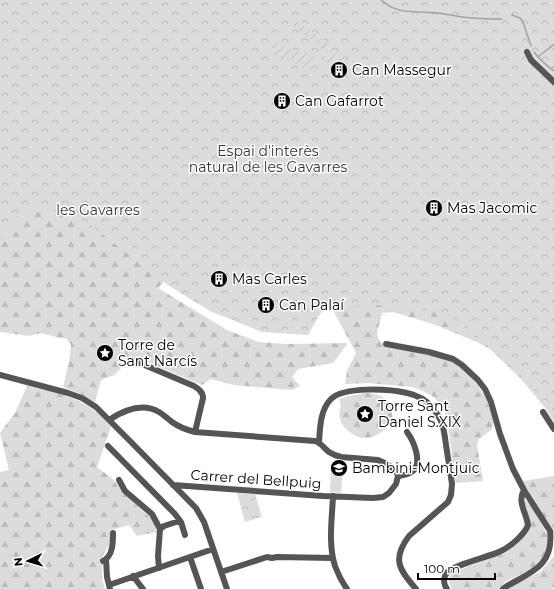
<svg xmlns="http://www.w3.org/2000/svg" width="554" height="589" font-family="Montserrat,sans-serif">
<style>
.forest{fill:url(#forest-firs)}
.park{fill:url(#park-crowns)}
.garden{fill:url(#garden-furrows)}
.pitch{fill:#dcdcdc}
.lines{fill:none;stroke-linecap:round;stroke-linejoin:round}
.stream{stroke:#a3a3a3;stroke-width:1.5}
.street{stroke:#555;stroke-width:6}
.labels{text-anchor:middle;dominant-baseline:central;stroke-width:3;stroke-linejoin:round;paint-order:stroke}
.poi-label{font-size:14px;fill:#000;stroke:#fff;text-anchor:start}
.park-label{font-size:14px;fill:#333;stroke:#fff}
.street-label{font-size:14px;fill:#000;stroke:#fff}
</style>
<defs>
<pattern id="forest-firs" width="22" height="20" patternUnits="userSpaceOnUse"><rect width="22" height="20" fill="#dcdcdc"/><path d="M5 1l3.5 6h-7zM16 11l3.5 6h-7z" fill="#bbb"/></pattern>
<pattern id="park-crowns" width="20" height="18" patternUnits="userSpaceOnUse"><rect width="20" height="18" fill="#dcdcdc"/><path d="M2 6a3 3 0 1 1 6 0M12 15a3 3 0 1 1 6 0" fill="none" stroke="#bbb"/></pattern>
<pattern id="garden-furrows" width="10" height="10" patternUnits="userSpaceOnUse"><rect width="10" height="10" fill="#dcdcdc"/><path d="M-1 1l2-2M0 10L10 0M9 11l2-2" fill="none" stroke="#bbb"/></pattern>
</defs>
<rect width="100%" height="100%" fill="#fff"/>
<path class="forest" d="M 0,0 L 275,0 L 184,260 L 158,288 L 227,330 L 259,342 L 287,344 L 348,343 L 333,363 L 298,369 L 292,377 L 300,386 L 292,390 L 234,385 L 211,379 L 202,385 L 136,357 L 125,364 L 114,375 L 101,380 L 95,402 L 81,394 L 63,387 L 69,362 L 71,345 L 67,339 L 60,338 L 41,333 L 29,336 L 0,332 Z
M 554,0 L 554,422 L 546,409 L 521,379 L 490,349 L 477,342 L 433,324 L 393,312 L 382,313 L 377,333 L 379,340 L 386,347 L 422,353 L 448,360 L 458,365 L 478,385 L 487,400 L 494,422 L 491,430 L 479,439 L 477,445 L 483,481 L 455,483 L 448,424 L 444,410 L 434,397 L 423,391 L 412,387 L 368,383 L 345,384 L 347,371 L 356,353 L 333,310 L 290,308 Z
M 27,386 C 50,392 78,396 96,412 C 102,416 106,422 111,427 L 97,467 L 113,479 L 123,493 L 153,520 L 157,532 L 137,536 L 129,525 L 115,529 L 110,530 C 111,543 110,545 102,556 L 102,579 L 105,589 L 0,589 L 0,472 L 9,470 L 0,433 L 15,413 Z
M 364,393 C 377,393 390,397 392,412 C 392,414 393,418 392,421 C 391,423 387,426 386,428 C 373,440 361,442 347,430 C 339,422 338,415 341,405 L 339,399 L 345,397 Z
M 554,476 L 554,535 L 551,528 L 538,508 L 523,481 Z
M 525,500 L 528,502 L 532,507 L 544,528 L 547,535 L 547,551 L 537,566 L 505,582 L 499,589 L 452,589 C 449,584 447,578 452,573 L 480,562 L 500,555 L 506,553 L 527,534 L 531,525 L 524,501 Z
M 554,556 L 554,587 L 552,589 L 508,589 L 517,583 L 540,572 Z"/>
<path class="park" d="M 0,0 L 554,0 L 554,415 L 551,411 L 525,379 L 478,338 L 459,322 L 447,315 L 432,310 L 406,309 L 377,305 L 323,309 L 308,335 L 262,332 L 212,312 L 190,299 L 168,285 L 93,227 C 71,213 33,198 13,221 C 7,227 4,236 0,243 Z
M 237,493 L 255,494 L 262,517 L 245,522 Z"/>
<path class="garden" d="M 295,18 L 329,45 L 323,50 L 312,40 L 290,24 Z
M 274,41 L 289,48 L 314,55 L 313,69 L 307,70 L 297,66 L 296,60 L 278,57 L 273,54 L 271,44 Z
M 329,52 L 354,66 L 352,70 L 346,66 L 324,62 L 327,53 Z"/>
<path class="pitch" d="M 331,468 L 343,469 L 341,493 L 330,492 Z"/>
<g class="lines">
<path class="stream" d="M 381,0 C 399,16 415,10 437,13 C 449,14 461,18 474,18 C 483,19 492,19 502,19
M 512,15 L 520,18 L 523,22 L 531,46
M 534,52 C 540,60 546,65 554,71
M 538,57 L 554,44"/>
<path class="street" d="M 527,52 L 531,60 L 554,82
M 386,344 L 429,352 L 453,359 L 462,365 L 478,380 L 485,389 L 491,402 L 500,434 L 513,469 L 524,490 L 550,531 C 554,566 531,572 507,586 L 503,589
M 135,361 L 194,386 C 199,389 203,392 203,398 L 195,432
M 0,375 L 68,393 L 82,398 L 96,407 L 129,440 L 196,508 L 204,522 L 227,589
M 543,412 L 554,429
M 109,420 C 124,410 142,402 159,412 C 164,415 168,419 172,422 C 179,427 187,430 195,432 L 315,441 C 321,443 324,448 329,452 C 332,454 337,456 341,457 L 378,460 L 387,464 L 391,467 L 397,473 L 398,476 L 396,484 L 389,493 L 383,497 L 373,498 L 323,496 L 173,485
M 319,443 C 320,428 320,410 331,399 C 344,386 390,389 407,393 C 417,395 427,401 433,408 C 436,412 439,417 441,421 C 444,428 445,437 446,445 C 448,458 450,471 452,484 L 451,495 L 448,502 L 409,536 C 391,560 400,570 416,589
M 108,446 L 175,514 L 181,522 L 185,535
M 398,476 C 403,475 409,475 413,471 C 423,462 413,440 407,432
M 119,480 L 125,491 L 152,514 L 160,529 L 158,556 L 159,568
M 333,496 C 332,519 328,544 335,566 C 338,574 342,582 347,589
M 160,529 L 164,526 L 179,521
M 190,557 L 201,589
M 106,559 L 107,577 L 110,589
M 103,561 C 113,556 113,543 113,533
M 221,572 L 267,557 L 272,558 L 277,557 L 333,558
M 133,576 L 143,589
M 109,585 L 213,549
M 447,589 C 444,585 443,579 446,574 C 453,564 490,557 501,551 C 510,547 525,534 528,525 C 526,512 517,502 524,490"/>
</g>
<defs>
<g id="building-disc" transform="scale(0.9)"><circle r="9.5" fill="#000" stroke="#fff"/><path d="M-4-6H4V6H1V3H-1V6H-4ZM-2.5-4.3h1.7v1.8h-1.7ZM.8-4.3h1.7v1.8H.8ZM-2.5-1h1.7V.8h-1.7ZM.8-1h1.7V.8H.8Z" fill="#fff"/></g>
<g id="sight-disc" transform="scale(0.9)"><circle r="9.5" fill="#000" stroke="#fff"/><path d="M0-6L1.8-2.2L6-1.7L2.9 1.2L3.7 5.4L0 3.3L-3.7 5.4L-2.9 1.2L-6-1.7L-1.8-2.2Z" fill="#fff"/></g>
<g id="school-disc" transform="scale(0.9)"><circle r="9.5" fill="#000" stroke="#fff"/><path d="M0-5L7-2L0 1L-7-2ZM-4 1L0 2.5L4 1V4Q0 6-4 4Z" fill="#fff"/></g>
</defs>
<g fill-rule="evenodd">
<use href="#building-disc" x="339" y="70"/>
<use href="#building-disc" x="282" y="101"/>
<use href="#building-disc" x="434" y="208"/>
<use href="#building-disc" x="219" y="279"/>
<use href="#building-disc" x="266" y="305"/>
<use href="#sight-disc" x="105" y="353"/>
<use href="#sight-disc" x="365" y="414"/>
<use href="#school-disc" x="339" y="468"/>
</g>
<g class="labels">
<g class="poi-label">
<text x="352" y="70">Can Massegur</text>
<text x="295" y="101">Can Gafarrot</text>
<text x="447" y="208">Mas Jacomic</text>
<text x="232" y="279">Mas Carles</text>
<text x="279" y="305">Can Palaí</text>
<text x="118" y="345">Torre de<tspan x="118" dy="16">Sant Narcís</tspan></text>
<text x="378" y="406">Torre Sant<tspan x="378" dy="16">Daniel S.XIX</tspan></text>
<text x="352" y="468">Bambini-Montjuïc</text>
</g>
<g class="park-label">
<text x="268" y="151">Espai d'interès<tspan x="268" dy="16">natural de les Gavarres</tspan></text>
<text x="98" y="210">les Gavarres</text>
</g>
<g class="street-label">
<text transform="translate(256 479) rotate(4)">Carrer del Bellpuig</text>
</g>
</g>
<g transform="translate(28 561) rotate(265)" stroke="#ffffff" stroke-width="3" paint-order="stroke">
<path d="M0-3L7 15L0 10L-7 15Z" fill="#000000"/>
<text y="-6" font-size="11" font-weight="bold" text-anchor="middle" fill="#000000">N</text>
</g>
<path d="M418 573v6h77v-6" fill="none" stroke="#000000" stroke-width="2"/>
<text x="424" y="573" font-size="12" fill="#000000" stroke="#ffffff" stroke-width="3" paint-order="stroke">100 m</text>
</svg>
